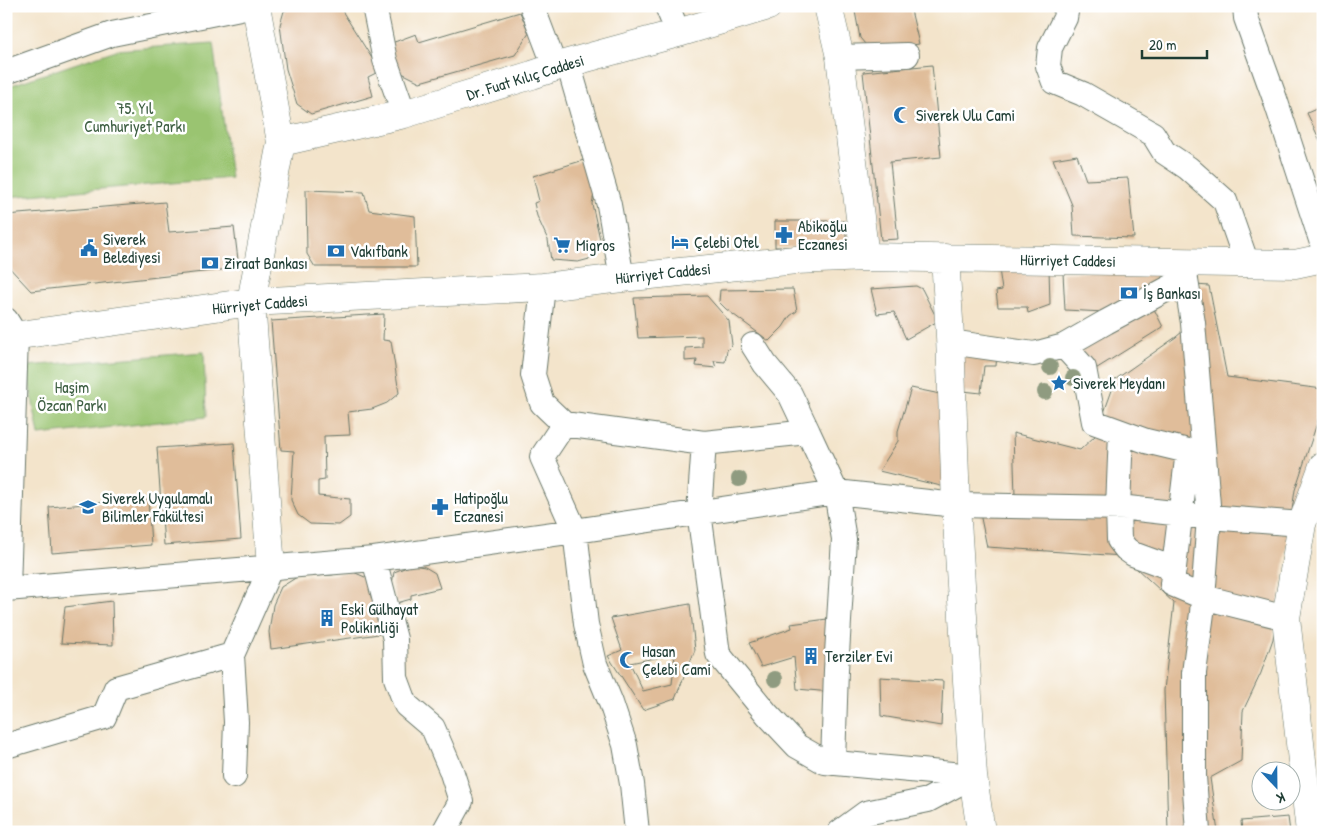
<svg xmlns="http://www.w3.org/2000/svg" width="1329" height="838" font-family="'Patrick Hand',sans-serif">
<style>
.green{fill:#9ac471;stroke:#5c8052}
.building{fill:#e0bd9a;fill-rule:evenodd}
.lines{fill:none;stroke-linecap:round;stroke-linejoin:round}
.street-casing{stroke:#697769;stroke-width:26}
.secondary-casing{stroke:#697769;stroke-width:29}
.street{stroke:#fff;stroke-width:24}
.secondary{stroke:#fff;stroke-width:28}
.tree{fill:#8f9b80}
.labels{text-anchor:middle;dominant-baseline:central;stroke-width:5;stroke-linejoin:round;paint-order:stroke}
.street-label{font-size:16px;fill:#1f3d34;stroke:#fff}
.park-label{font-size:16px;fill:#3e5f43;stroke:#fff}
.poi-label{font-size:16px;fill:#1f3d34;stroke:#fff;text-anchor:start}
</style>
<rect width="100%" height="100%" fill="#fff"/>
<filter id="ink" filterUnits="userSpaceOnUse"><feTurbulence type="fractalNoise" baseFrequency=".02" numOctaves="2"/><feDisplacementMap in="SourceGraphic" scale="10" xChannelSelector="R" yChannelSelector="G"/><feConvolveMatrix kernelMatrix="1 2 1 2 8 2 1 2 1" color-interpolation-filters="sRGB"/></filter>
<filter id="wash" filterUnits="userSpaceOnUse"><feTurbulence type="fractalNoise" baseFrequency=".0096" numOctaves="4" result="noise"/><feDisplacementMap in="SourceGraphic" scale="20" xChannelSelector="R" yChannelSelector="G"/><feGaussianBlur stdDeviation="1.12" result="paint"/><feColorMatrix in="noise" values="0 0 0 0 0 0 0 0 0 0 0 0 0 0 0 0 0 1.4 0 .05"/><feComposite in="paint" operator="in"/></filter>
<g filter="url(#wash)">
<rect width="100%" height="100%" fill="#f3e4cb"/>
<path class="green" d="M 213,43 L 231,178 L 6,197 L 6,87 L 116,50 Z
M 204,352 L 206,417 L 39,435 L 26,366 Z"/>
<g id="blocks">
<path class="building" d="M 296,6 L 339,6 L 380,71 L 368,77 L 373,96 L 311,114 L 297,104 L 286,69 L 280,25 L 284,11 Z
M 854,6 L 910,6 L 919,44 L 871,51 L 860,38 Z
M 520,12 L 529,33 L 515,55 L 420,82 L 400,72 L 389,44 L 416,34 L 419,42 Z
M 932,65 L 941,157 L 890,162 L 898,239 L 881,240 L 863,72 Z
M 1323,106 L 1323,147 L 1307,113 Z
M 1077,155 L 1086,180 L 1128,178 L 1134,238 L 1074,236 L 1072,205 L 1053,159 Z
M 587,159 L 594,194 L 592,204 L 602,248 L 593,258 L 578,262 L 551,260 L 548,240 L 537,216 L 534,203 L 539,201 L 533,176 Z
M 306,190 L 364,192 L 369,210 L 415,216 L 417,267 L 315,267 L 307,254 Z
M 165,202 L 169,232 L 234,227 L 239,268 L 31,291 L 6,264 L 6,215 Z
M 775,221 L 845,221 L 847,247 L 775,247 Z
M 1049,268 L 1050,305 L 1028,313 L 1027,307 L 998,307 L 996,291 L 1002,290 L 999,269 Z
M 1160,269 L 1164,282 L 1104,312 L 1065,310 L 1063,273 Z
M 1196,285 L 1209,286 L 1227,377 L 1323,389 L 1323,405 L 1295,490 L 1273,639 L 1261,673 L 1243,711 L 1241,761 L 1210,778 L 1218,832 L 1168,832 L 1164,690 L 1174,603 L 1123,556 L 987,547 L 977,499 L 1015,496 L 1013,433 L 1080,450 L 1096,435 L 1116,379 L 1176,337 L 1202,315 Z
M 916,286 L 922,289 L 938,321 L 906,339 L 894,312 L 877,314 L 871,289 Z
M 793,289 L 797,311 L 790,316 L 783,327 L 769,341 L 726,309 L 719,302 L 720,290 Z
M 707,296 L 729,321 L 732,345 L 727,350 L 725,362 L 714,361 L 716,368 L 696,366 L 697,360 L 685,361 L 685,348 L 702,347 L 702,336 L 638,338 L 634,298 Z
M 1152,305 L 1163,327 L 1094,370 L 1077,345 Z
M 384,314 L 383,340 L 391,341 L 399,393 L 387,403 L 372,409 L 348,412 L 350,435 L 324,436 L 325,480 L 318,481 L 318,496 L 350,499 L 350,517 L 339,525 L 310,524 L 298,515 L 291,500 L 294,451 L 281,450 L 271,321 Z
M 962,349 L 997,353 L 996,366 L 984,366 L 981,393 L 963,391 Z
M 911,388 L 945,395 L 945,487 L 879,471 L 898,441 L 898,431 Z
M 234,443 L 241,539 L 164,545 L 157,448 Z
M 148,499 L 151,545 L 52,553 L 49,507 Z
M 412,565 L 425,567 L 435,573 L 440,588 L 411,595 L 411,599 L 397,603 L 392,584 L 394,572 Z
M 351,571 L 374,581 L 386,633 L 271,649 L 269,632 L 273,605 L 281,587 L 297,577 L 332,575 Z
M 112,601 L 113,645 L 61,643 L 65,607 Z
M 690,604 L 695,650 L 675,699 L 643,710 L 608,656 L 622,650 L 611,618 ZM 675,654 L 672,684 L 643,691 L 630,663 Z
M 827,619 L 831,692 L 797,689 L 794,657 L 761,667 L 749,643 L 792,628 L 791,624 Z
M 880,677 L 943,681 L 941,726 L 881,716 Z
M 1288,817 L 1290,832 L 1242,832 L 1241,821 Z"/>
</g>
</g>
<g filter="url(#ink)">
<use href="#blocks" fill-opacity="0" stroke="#697769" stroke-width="1"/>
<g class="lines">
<g class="street-casing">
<path id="street" d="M 374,6 L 385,60 L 404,114
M 532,6 L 555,67
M 667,6 L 678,33
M 1067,6 L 1065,18 L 1050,48 L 1048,66 L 1054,82 L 1083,94 L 1153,134 L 1164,152 L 1188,168 L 1225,201 L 1247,264
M 1245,6 L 1246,18 L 1275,99 L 1323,246
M 840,57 L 907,55
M 568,63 L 609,205 L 622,278
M 6,72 L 112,34 L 250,6
M 1183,262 L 1193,323 L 1209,517 L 1202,613 L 1194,673 L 1194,776 L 1198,832
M 543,287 L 533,375 L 542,403 L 564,424 L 704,443
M 6,320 L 16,336 L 8,589
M 950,342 L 1034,354 L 1064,346 L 1106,322 L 1186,279
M 753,345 L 765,364 L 790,394 L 808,432
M 1064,346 L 1084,368 L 1094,422 L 1146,441 L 1188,451 L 1172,584 L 1203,597 L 1286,618
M 564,424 L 542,457 L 575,531 L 586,624 L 595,664 L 611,703 L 625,745 L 632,784 L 637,832
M 1121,432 L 1118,508 L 1119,540 L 1126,549 L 1133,554 L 1174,569
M 374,559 L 395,639 L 396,678 L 406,705 L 433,728 L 451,770 L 461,801 L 444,832
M 6,589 L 374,559 L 575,531 L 836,492 L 956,505 L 1128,508 L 1209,517 L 1302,524
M 232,655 L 236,722 L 234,776
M 6,746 L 104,717 L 116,688 L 232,655 L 271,567
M 833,763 L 836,670 L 844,539 L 836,492 L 808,432 L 704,443 L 699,512 L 718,654 L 767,714 L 797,746 L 825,762 L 973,776
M 840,832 L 866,813 L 928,800 L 973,776"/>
</g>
<g class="secondary-casing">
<path id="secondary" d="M 256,6 L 281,142 L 251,302 L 271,567
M 828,6 L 840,57 L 865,257
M 281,142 L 404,114 L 532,75 L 568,63 L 678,33 L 768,6
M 945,258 L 950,336 L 956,505 L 973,776 L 981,832
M 6,337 L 251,302 L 543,287 L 622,278 L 796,260 L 865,257 L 1295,264 L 1323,258
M 1310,832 L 1286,618 L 1302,524 L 1323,466"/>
</g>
<use href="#street" class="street"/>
<use href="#secondary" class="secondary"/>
</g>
<g class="tree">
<circle cx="1050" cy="367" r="8"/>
<circle cx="1073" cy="378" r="8"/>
<circle cx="1045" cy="392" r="8"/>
<circle cx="739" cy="479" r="8"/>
<circle cx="775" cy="679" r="8"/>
</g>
</g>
<defs>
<g id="mosque-bare" transform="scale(1.35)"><path d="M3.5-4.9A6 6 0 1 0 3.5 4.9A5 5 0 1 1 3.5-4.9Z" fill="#1f6fb2" stroke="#fff" stroke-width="2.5" paint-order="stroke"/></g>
<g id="pharmacy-bare" transform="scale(1.35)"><path d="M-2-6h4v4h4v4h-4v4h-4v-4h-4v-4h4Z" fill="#1f6fb2" stroke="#fff" stroke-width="2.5" paint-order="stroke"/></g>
<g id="hotel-bare" transform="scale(1.35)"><path d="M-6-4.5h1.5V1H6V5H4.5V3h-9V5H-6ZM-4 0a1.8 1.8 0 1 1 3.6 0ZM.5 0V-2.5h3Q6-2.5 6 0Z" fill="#1f6fb2" stroke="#fff" stroke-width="2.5" paint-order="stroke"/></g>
<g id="supermarket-bare" transform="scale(1.35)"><path d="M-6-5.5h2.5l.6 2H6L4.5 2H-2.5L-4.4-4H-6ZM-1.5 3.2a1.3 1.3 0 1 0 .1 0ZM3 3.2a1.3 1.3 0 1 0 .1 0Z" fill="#1f6fb2" stroke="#fff" stroke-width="2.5" paint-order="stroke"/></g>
<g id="civic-bare" transform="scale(1.35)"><path d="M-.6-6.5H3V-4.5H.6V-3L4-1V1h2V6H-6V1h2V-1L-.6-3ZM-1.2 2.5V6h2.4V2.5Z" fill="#1f6fb2" stroke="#fff" stroke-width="2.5" paint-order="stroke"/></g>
<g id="bank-bare" transform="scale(1.35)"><path d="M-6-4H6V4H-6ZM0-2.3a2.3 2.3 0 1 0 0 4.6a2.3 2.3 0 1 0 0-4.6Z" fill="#1f6fb2" stroke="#fff" stroke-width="2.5" paint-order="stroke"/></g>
<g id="sight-bare" transform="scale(1.35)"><path d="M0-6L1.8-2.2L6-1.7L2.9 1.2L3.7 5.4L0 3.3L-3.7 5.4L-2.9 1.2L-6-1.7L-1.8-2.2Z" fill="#1f6fb2" stroke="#fff" stroke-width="2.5" paint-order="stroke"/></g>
<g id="university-bare" transform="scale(1.35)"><path d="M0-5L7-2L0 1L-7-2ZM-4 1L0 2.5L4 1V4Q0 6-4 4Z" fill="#1f6fb2" stroke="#fff" stroke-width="2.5" paint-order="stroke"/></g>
<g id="building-bare" transform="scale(1.35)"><path d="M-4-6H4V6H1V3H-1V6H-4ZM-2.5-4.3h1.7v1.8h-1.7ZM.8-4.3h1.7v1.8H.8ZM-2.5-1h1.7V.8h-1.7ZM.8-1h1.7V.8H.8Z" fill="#1f6fb2" stroke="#fff" stroke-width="2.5" paint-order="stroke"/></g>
</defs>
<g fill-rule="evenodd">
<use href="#mosque-bare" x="902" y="115"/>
<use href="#pharmacy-bare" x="784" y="235"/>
<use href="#hotel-bare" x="680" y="242"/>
<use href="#supermarket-bare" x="562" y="245"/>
<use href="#civic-bare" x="89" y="248"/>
<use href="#bank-bare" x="336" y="251"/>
<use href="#bank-bare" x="210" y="263"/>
<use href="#bank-bare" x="1129" y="293"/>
<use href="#sight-bare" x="1059" y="383"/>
<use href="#university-bare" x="88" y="507"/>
<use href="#pharmacy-bare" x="440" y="507"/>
<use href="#building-bare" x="327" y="618"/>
<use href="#building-bare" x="811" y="656"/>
<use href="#mosque-bare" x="628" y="660"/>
</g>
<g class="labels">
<g class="street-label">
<text transform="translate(525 77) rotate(-17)">Dr. Fuat Kılıç Caddesi</text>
<text transform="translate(1068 260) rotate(1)">Hürriyet Caddesi</text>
<text transform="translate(663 273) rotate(-6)">Hürriyet Caddesi</text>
<text transform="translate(260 304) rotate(-5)">Hürriyet Caddesi</text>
</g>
<g class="park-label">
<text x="135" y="108">75. Yıl<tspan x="135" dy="18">Cumhuriyet Parkı</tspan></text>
<text x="72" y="387">Haşim<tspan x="72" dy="18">Özcan Parkı</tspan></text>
</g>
<g class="poi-label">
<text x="916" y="115">Siverek Ulu Cami</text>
<text x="798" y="226">Abikoğlu<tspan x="798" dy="18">Eczanesi</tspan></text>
<text x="103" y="239">Siverek<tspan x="103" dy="18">Belediyesi</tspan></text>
<text x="694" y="242">Çelebi Otel</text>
<text x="576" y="245">Migros</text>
<text x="350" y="251">Vakıfbank</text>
<text x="224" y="263">Ziraat Bankası</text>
<text x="1143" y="293">İş Bankası</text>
<text x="1073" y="383">Siverek Meydanı</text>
<text x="102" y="498">Siverek Uygulamalı<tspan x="102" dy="18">Bilimler Fakültesi</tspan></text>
<text x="454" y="498">Hatipoğlu<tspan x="454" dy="18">Eczanesi</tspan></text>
<text x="341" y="609">Eski Gülhayat<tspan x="341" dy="18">Polikinliği</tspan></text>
<text x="642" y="651">Hasan<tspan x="642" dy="18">Çelebi Cami</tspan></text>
<text x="825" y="656">Terziler Evi</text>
</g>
</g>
<rect width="1329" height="838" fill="none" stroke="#fff" stroke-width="25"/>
<g transform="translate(1276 786) rotate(158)"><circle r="24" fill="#ffffff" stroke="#a5b1ae"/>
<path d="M0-4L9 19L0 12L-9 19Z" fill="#1f6fb2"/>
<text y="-8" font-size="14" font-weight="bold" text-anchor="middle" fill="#1f3d34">K</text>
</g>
<path d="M1142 50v8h65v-8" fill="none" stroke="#1f3d34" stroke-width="2.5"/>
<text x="1149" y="50" font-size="15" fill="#1f3d34" stroke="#ffffff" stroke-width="4" paint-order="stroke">20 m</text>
</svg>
